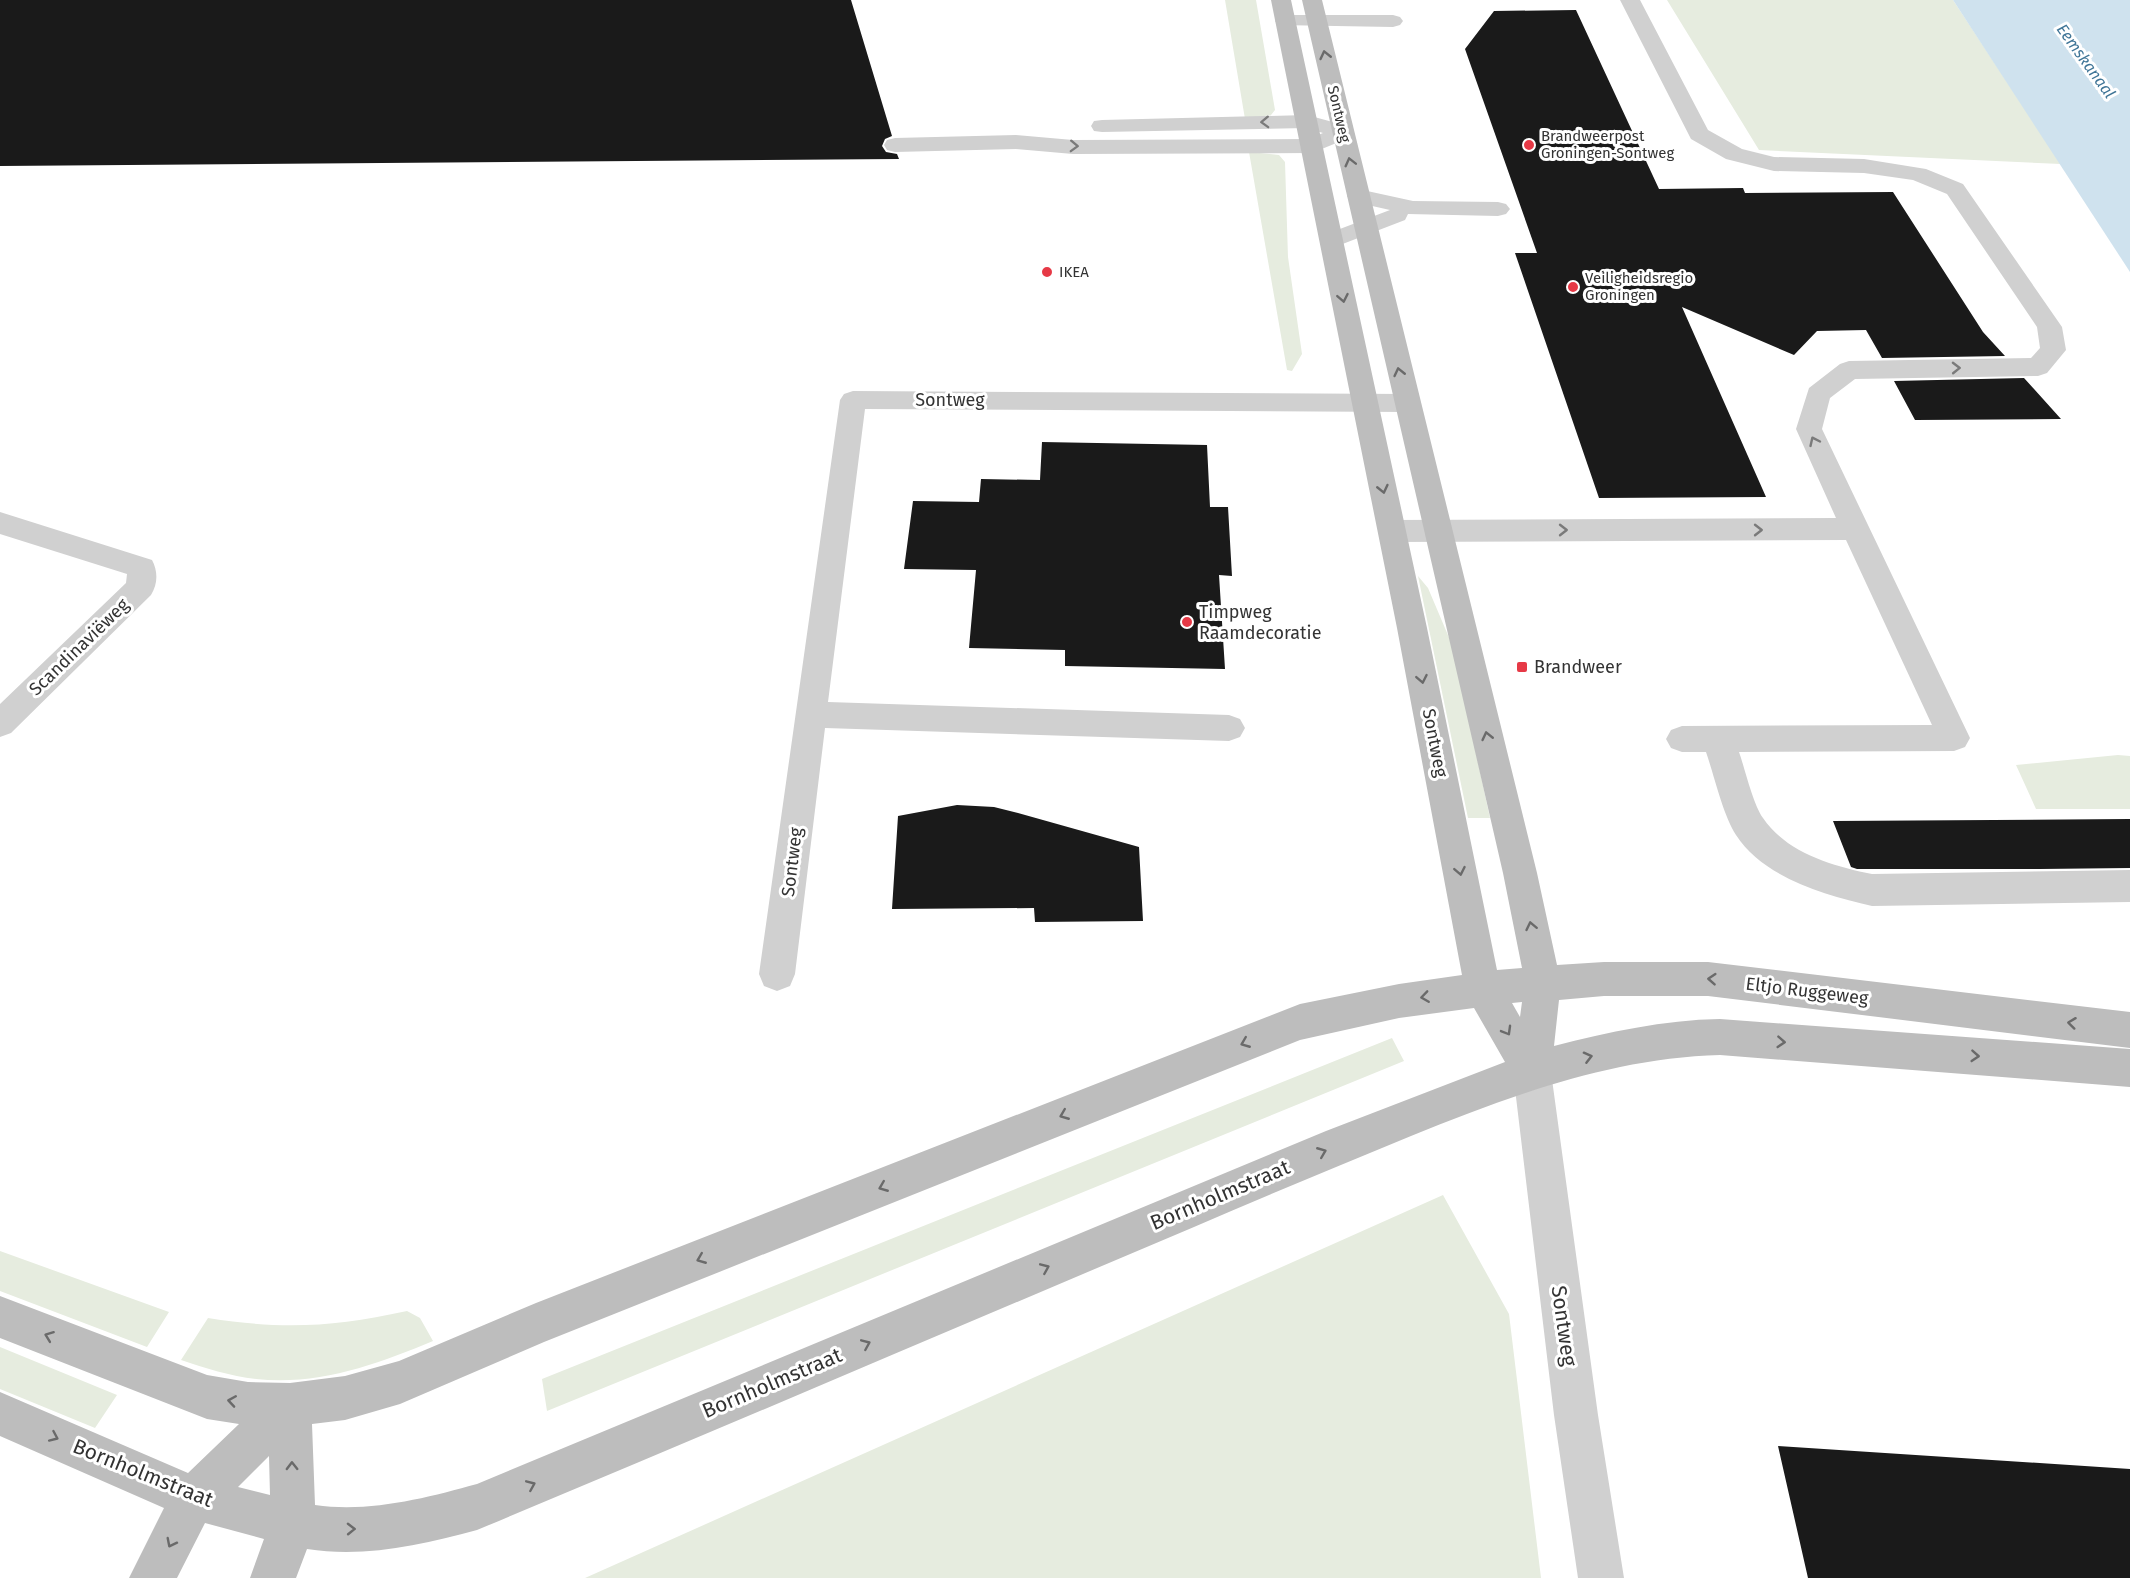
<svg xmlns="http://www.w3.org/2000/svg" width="2130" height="1578" font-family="'Fira Sans',sans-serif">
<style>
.green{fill:#e6ecdf}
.water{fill:#cfe2ee}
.building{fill:#1a1a1a}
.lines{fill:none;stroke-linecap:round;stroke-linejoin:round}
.lane{fill:#d0d0d0;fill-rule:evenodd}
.street{fill:#d0d0d0;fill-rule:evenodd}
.secondary{fill:#bdbdbd;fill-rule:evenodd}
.oneway{stroke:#6a6a6a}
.oneway2{stroke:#7a7a7a}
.poi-dot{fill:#e63946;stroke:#fff;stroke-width:2}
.labels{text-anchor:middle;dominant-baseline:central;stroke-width:6;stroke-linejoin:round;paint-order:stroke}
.far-street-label{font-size:15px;fill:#333;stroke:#fff}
.far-poi-label{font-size:15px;fill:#333;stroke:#fff;text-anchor:start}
.far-water-label{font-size:16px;font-style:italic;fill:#3f7597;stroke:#fff}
.street-label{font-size:18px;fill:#333;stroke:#fff}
.poi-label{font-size:18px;fill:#333;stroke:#fff;text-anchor:start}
.near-street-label{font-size:21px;fill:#333;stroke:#fff}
</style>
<rect width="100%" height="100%" fill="#fff"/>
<path class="green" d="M 1225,0 L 1256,0 L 1275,110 L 1271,115 L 1245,119 Z
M 1667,0 L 1953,0 L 2061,164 L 1759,150 Z
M 1249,152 L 1279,155 L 1285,162 L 1288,257 L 1302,354 L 1292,371 L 1287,370 Z
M 1418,576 L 1428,588 L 1453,647 L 1490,818 L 1468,818 Z
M 2118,755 L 2130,756 L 2130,809 L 2036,809 L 2016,765 Z
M 1392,1038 L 1404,1061 L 547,1411 L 542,1379 Z
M 1443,1195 L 1509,1314 L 1541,1578 L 585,1578 Z
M 0,1251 L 169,1312 L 147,1347 L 0,1291 Z
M 407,1311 L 420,1318 L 433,1341 C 378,1364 318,1386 256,1379 C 230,1376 205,1368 181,1360 L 208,1318 C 284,1330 333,1327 407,1311 Z
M 0,1347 L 117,1395 L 95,1428 L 0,1389 Z"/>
<path class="water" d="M 1953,0 L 2130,0 L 2130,272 Z"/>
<path class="building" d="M 0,0 L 851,0 L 892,136 L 885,139 L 882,146 L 886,152 L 897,154 L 899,159 L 0,166 Z
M 1576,10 L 1659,189 L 1743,188 L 1745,193 L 1893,192 L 1983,332 L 2005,356 L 1882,358 L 1866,330 L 1817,331 L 1794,355 L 1682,307 L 1766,497 L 1599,498 L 1515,253 L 1537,253 L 1465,49 L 1494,11 Z
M 2024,378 L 2061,419 L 1915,420 L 1894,381 Z
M 1042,442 L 1207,445 L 1210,507 L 1228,507 L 1232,576 L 1219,575 L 1225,669 L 1065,666 L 1065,650 L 969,648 L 976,570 L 904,569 L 913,501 L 979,502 L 981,479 L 1040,480 Z
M 957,805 L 994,807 L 1018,813 L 1139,847 L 1143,921 L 1035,922 L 1034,908 L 892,909 L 898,816 Z
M 2130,819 L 2130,868 L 2040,869 L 1857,869 L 1851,867 L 1833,821 Z
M 1778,1446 L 2130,1469 L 2130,1578 L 1808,1578 Z"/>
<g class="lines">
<path class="lane" d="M 1620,0 L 1640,0 L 1708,130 L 1742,149 L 1774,157 L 1864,159 L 1926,169 L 1963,184 L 2062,327 L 2066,350 L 2047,373 L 2038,376 L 1855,379 L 1830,398 L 1822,429 L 1970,738 L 1965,747 L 1954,751 L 1739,752 C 1745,769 1753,804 1763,818 C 1787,853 1832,866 1872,874 L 2130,870 L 2130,902 L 1872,906 C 1825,895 1764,878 1736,835 C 1723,815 1714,775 1706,752 L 1682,752 L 1671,748 L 1666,739 L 1671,730 L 1682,726 L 1932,725 L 1846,540 L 1392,542 L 1382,539 L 1378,531 L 1382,523 L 1392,520 L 1836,518 L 1796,429 L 1809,388 L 1840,364 L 1849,361 L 2031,358 L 2040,348 L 2037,327 L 1947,194 L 1913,180 L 1864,173 L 1774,171 L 1726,159 L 1691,139 Z
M 1285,15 L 1393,15 L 1400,17 L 1403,21 L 1400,25 L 1393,27 L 1278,25 L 1275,21 L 1278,17 Z
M 1307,115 L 1351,127 L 1354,132 L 1351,137 L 1312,153 L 1073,154 L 1016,149 L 895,152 L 887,150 L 884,145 L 887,140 L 895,138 L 1016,135 L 1073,140 L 1308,139 L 1323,133 L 1306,128 L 1102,132 L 1094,131 L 1091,126 L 1094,121 L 1102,120 Z
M 1358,189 L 1413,201 L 1498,202 L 1506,204 L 1510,209 L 1506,214 L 1498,216 L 1408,214 L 1405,220 L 1340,245 L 1332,247 L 1324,245 L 1320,240 L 1324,235 L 1390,210 L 1350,201 L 1347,196 L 1350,191 Z
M 853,391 L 1407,394 L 1416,397 L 1420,403 L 1416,409 L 1407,412 L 865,409 L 828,702 L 1229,715 L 1240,719 L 1245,728 L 1240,737 L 1229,741 L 825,728 L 795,974 L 790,986 L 777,991 L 764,986 L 759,974 L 840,400 L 844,394 Z"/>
<path class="street" d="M 0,512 L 152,560 C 158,571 158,584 151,595 L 11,733 L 0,737 L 0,704 L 126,583 L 127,574 L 0,534 Z
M 1532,1053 L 1545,1059 L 1551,1072 L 1598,1415 L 1624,1578 L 1578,1578 L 1554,1415 L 1513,1072 L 1519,1059 Z"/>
<path class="secondary" d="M 1271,0 L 1291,0 L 1427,628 L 1497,970 L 1522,968 L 1503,873 L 1302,0 L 1322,0 L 1537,873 L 1557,965 L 1604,962 L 1708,962 L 2130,1012 L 2130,1048 L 1708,996 L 1604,996 L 1559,1000 L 1554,1046 C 1609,1032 1663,1020 1720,1019 L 2130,1049 L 2130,1087 L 1720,1055 C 1611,1058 1510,1096 1411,1136 C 1338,1166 1266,1196 1194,1227 C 955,1328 717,1430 477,1530 C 422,1545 364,1558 307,1549 L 296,1578 L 250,1578 L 264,1539 L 205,1523 L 177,1578 L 129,1578 L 164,1508 L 0,1436 L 0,1392 L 188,1473 L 239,1424 L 207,1419 L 0,1338 L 0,1296 L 207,1375 L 248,1382 L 290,1383 L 345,1376 L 399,1361 L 536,1303 L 1300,1004 L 1399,984 L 1462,975 L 1397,628 ZM 1522,1002 L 1520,1017 L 1512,1003 ZM 1474,1008 L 1505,1062 L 1326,1131 L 477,1484 C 426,1498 369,1513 315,1505 L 312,1424 L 345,1420 L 400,1404 L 544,1342 L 1300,1040 L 1399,1018 ZM 269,1456 L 270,1495 L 238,1487 Z"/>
</g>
<defs><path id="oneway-chevron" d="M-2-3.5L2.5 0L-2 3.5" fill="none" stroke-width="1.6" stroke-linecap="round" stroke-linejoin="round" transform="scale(1.5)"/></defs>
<g class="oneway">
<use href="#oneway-chevron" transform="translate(1325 55) rotate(-103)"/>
<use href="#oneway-chevron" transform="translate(1350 162) rotate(-104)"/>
<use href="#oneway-chevron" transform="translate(1343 298) rotate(79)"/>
<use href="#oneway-chevron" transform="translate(1399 372) rotate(-103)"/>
<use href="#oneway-chevron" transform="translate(1383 489) rotate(77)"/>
<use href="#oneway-chevron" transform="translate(1422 679) rotate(79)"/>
<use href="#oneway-chevron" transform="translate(1487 736) rotate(-103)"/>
<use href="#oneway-chevron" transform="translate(1460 871) rotate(79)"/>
<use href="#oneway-chevron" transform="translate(1531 926) rotate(-102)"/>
<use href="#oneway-chevron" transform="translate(1712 979) rotate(-176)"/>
<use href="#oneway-chevron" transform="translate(1425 997) rotate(172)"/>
<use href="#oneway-chevron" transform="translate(2072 1023) rotate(-173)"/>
<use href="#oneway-chevron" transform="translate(1507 1031) rotate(60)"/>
<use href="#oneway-chevron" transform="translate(1781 1042) rotate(4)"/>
<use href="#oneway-chevron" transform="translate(1245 1043) rotate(158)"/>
<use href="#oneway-chevron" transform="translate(1975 1056) rotate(4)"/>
<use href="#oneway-chevron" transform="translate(1588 1057) rotate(-14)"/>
<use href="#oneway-chevron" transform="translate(1064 1115) rotate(158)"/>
<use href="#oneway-chevron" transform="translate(1322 1152) rotate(-22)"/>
<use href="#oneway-chevron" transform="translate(883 1187) rotate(158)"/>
<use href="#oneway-chevron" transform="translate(701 1259) rotate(158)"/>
<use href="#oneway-chevron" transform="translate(1045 1268) rotate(-23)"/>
<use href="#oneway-chevron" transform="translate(49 1336) rotate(-159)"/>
<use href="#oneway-chevron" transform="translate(866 1344) rotate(-23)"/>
<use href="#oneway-chevron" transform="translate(232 1401) rotate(-171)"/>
<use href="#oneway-chevron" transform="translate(54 1437) rotate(24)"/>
<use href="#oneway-chevron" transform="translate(292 1466) rotate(-91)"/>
<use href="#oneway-chevron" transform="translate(531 1485) rotate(-23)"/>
<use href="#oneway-chevron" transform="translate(351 1529) rotate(-1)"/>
<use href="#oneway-chevron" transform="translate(171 1543) rotate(117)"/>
</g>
<g class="oneway2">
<use href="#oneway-chevron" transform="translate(1265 122) rotate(178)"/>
<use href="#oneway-chevron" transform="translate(1074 146) rotate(2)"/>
<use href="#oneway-chevron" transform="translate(1956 368) rotate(-1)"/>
<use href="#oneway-chevron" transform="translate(1814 441) rotate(-115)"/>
<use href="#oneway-chevron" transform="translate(1563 530)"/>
<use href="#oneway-chevron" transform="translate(1758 530)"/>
</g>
<g class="poi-dot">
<circle cx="1529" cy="145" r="6"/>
<circle cx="1047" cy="272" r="6"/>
<circle cx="1573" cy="287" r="6"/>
<circle cx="1187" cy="622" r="6"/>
<rect x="1516" y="661" width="12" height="12" rx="3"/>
</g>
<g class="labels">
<g class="far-street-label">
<text transform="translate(1339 114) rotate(77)">Sontweg</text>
</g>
<g class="far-poi-label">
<text x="1541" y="136">Brandweerpost<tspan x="1541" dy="17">Groningen-Sontweg</tspan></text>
<text x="1059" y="272">IKEA</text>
<text x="1585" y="278">Veiligheidsregio<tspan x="1585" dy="17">Groningen</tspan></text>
</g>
<g class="far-water-label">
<text transform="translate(2086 61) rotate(54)">Eemskanaal</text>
</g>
<g class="street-label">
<text x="950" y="400">Sontweg</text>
<text transform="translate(79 647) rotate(-44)">Scandinaviëweg</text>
<text transform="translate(1435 743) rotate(79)">Sontweg</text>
<text transform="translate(792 862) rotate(-83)">Sontweg</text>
<text transform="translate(1807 991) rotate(7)">Eltjo Ruggeweg</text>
</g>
<g class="poi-label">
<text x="1199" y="612">Timpweg<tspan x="1199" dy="21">Raamdecoratie</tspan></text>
<text x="1534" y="667">Brandweer</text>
</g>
<g class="near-street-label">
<text transform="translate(1220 1195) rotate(-23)">Bornholmstraat</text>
<text transform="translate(1564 1326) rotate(82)">Sontweg</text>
<text transform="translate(772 1383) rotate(-23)">Bornholmstraat</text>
<text transform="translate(143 1473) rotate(22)">Bornholmstraat</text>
</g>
</g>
</svg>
